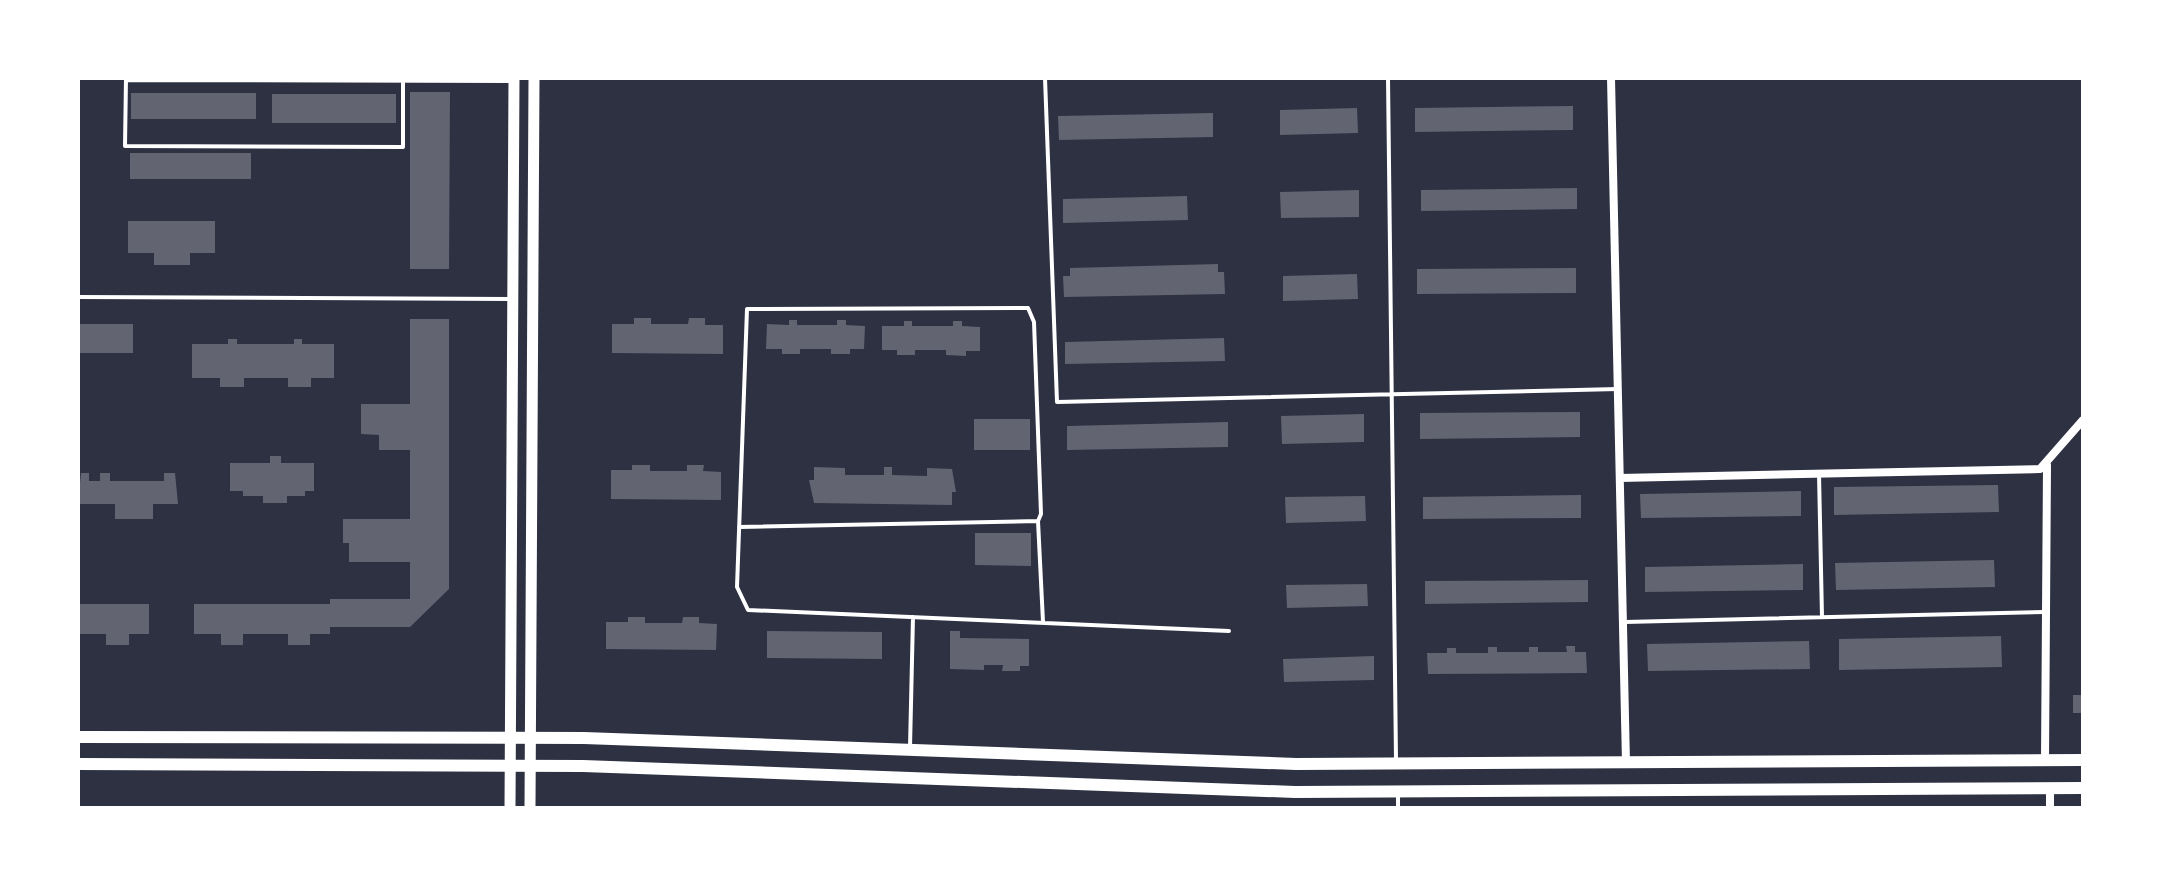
<svg xmlns="http://www.w3.org/2000/svg" width="2161" height="886" font-family="Raleway,sans-serif">
<style>
.building{fill:#626471}
.lines{fill:none;stroke-linecap:round;stroke-linejoin:round}
.service{stroke:#fff;stroke-width:4}
.minor{stroke:#fff;stroke-width:8}
.tertiary{stroke:#fff;stroke-width:11}
.secondary{stroke:#fff;stroke-width:12}
</style>
<rect width="100%" height="100%" fill="#2d3142"/>
<path class="building" d="M 410,92 L 450,92 L 449,269 L 410,269 Z
M 131,93 L 256,93 L 256,119 L 131,119 Z
M 272,94 L 396,94 L 396,123 L 272,123 Z
M 1573,106 L 1573,130 L 1415,132 L 1415,108 Z
M 1357,108 L 1358,133 L 1280,135 L 1280,110 Z
M 1213,113 L 1213,137 L 1059,140 L 1058,116 Z
M 130,153 L 251,153 L 251,179 L 130,179 Z
M 1577,188 L 1577,209 L 1421,211 L 1421,190 Z
M 1359,190 L 1359,217 L 1281,218 L 1280,192 Z
M 1187,196 L 1188,220 L 1063,223 L 1063,199 Z
M 128,221 L 215,221 L 215,253 L 190,253 L 190,265 L 154,265 L 154,253 L 128,253 Z
M 1218,264 L 1218,272 L 1224,272 L 1225,294 L 1064,297 L 1063,276 L 1070,276 L 1070,268 Z
M 1576,268 L 1576,293 L 1417,294 L 1417,269 Z
M 1357,274 L 1358,299 L 1283,301 L 1283,276 Z
M 634,318 L 651,318 L 651,324 L 688,324 L 689,318 L 705,318 L 705,325 L 723,325 L 723,354 L 612,353 L 612,324 L 634,324 Z
M 410,319 L 449,319 L 449,589 L 410,627 L 330,627 L 330,634 L 310,634 L 310,645 L 288,645 L 288,634 L 243,634 L 243,645 L 221,645 L 221,634 L 194,634 L 194,604 L 330,604 L 330,599 L 410,599 L 410,562 L 349,562 L 349,543 L 343,543 L 343,519 L 410,519 L 410,450 L 379,450 L 379,435 L 361,434 L 361,404 L 410,404 Z
M 789,320 L 797,320 L 797,325 L 837,325 L 837,320 L 846,320 L 846,325 L 865,326 L 864,349 L 850,349 L 850,354 L 831,354 L 831,349 L 800,349 L 800,354 L 782,354 L 782,349 L 766,349 L 767,324 L 789,325 Z
M 904,321 L 912,321 L 912,326 L 953,326 L 953,321 L 962,321 L 962,326 L 980,327 L 980,351 L 966,351 L 966,356 L 946,355 L 946,350 L 915,350 L 915,355 L 897,355 L 897,350 L 882,350 L 882,326 L 904,326 Z
M 78,324 L 133,324 L 133,353 L 78,353 Z
M 1224,338 L 1225,361 L 1065,364 L 1065,342 Z
M 228,339 L 237,339 L 237,344 L 294,344 L 294,339 L 302,339 L 302,344 L 334,344 L 334,378 L 311,378 L 311,387 L 288,387 L 288,378 L 244,378 L 244,387 L 220,387 L 220,378 L 192,378 L 192,344 L 228,344 Z
M 1580,412 L 1580,437 L 1420,439 L 1420,413 Z
M 1364,414 L 1364,442 L 1282,444 L 1281,416 Z
M 974,419 L 1030,419 L 1030,450 L 974,450 Z
M 1228,422 L 1228,447 L 1067,450 L 1067,426 Z
M 270,456 L 281,456 L 281,463 L 314,463 L 314,491 L 305,491 L 305,496 L 287,496 L 287,503 L 263,503 L 263,496 L 243,496 L 243,491 L 230,491 L 230,463 L 270,463 Z
M 632,465 L 650,465 L 650,471 L 687,471 L 687,465 L 704,465 L 703,471 L 721,472 L 721,500 L 611,499 L 611,470 L 632,470 Z
M 814,467 L 845,468 L 845,475 L 884,475 L 884,467 L 892,467 L 892,475 L 927,476 L 927,468 L 952,469 L 956,492 L 952,492 L 952,505 L 814,503 L 809,480 L 814,480 Z
M 81,473 L 89,473 L 89,481 L 100,481 L 100,473 L 110,473 L 110,481 L 164,481 L 164,473 L 175,473 L 178,504 L 153,504 L 153,519 L 115,519 L 115,504 L 78,504 Z
M 1998,485 L 1999,512 L 1834,515 L 1834,487 Z
M 1801,491 L 1801,516 L 1641,518 L 1640,494 Z
M 1581,495 L 1581,518 L 1423,519 L 1423,497 Z
M 1365,496 L 1366,521 L 1286,523 L 1285,497 Z
M 975,533 L 1031,533 L 1031,566 L 975,565 Z
M 1994,560 L 1995,587 L 1836,590 L 1835,563 Z
M 1803,564 L 1803,590 L 1645,592 L 1645,567 Z
M 1588,580 L 1588,602 L 1425,604 L 1425,581 Z
M 1367,584 L 1368,606 L 1287,608 L 1286,585 Z
M 78,604 L 149,604 L 149,634 L 129,634 L 129,645 L 106,645 L 106,634 L 78,634 Z
M 628,617 L 645,617 L 645,623 L 682,623 L 683,617 L 699,617 L 699,623 L 717,624 L 716,650 L 606,649 L 606,622 L 628,622 Z
M 767,631 L 882,632 L 882,659 L 767,658 Z
M 950,631 L 960,631 L 960,638 L 1029,639 L 1029,666 L 1020,666 L 1020,671 L 1002,671 L 1003,665 L 984,665 L 984,670 L 950,669 Z
M 2001,636 L 2002,667 L 1839,670 L 1839,639 Z
M 1809,641 L 1810,669 L 1648,671 L 1647,644 Z
M 1566,646 L 1575,646 L 1575,652 L 1586,652 L 1587,673 L 1428,674 L 1427,653 L 1447,653 L 1447,648 L 1456,648 L 1456,653 L 1488,653 L 1488,647 L 1497,647 L 1497,652 L 1529,652 L 1529,647 L 1538,647 L 1538,652 L 1567,652 Z
M 1374,656 L 1374,680 L 1284,682 L 1283,659 Z
M 2073,695 L 2083,695 L 2083,713 L 2073,713 Z"/>
<g class="lines">
<path class="service" d="M 126,78 L 125,146 L 403,147 L 403,78
M 1045,78 L 1057,402 L 1618,389
M 1388,78 L 1396,759
M 126,80 L 511,81
M 78,297 L 512,299
M 1819,474 L 1822,617
M 1038,521 L 1043,622
M 739,527 L 1038,521 L 1041,514 L 1034,322 L 1028,308 L 747,309 L 737,587 L 748,610 L 1229,631
M 1625,622 L 2044,612
M 910,747 L 913,617
M 1398,808 L 1398,794"/>
<path class="minor" d="M 1611,78 L 1626,763
M 1620,478 L 2040,469 L 2083,420
M 2045,760 L 2047,465
M 2050,808 L 2050,788"/>
<path class="tertiary" d="M 510,808 L 514,78
M 530,808 L 534,78"/>
<path class="secondary" d="M 78,737 L 584,738 L 1296,764 L 2083,760
M 78,764 L 583,766 L 1295,792 L 2083,788"/>
</g>
<rect width="2161" height="886" fill="none" stroke="#ffffff" stroke-width="160"/>
</svg>
